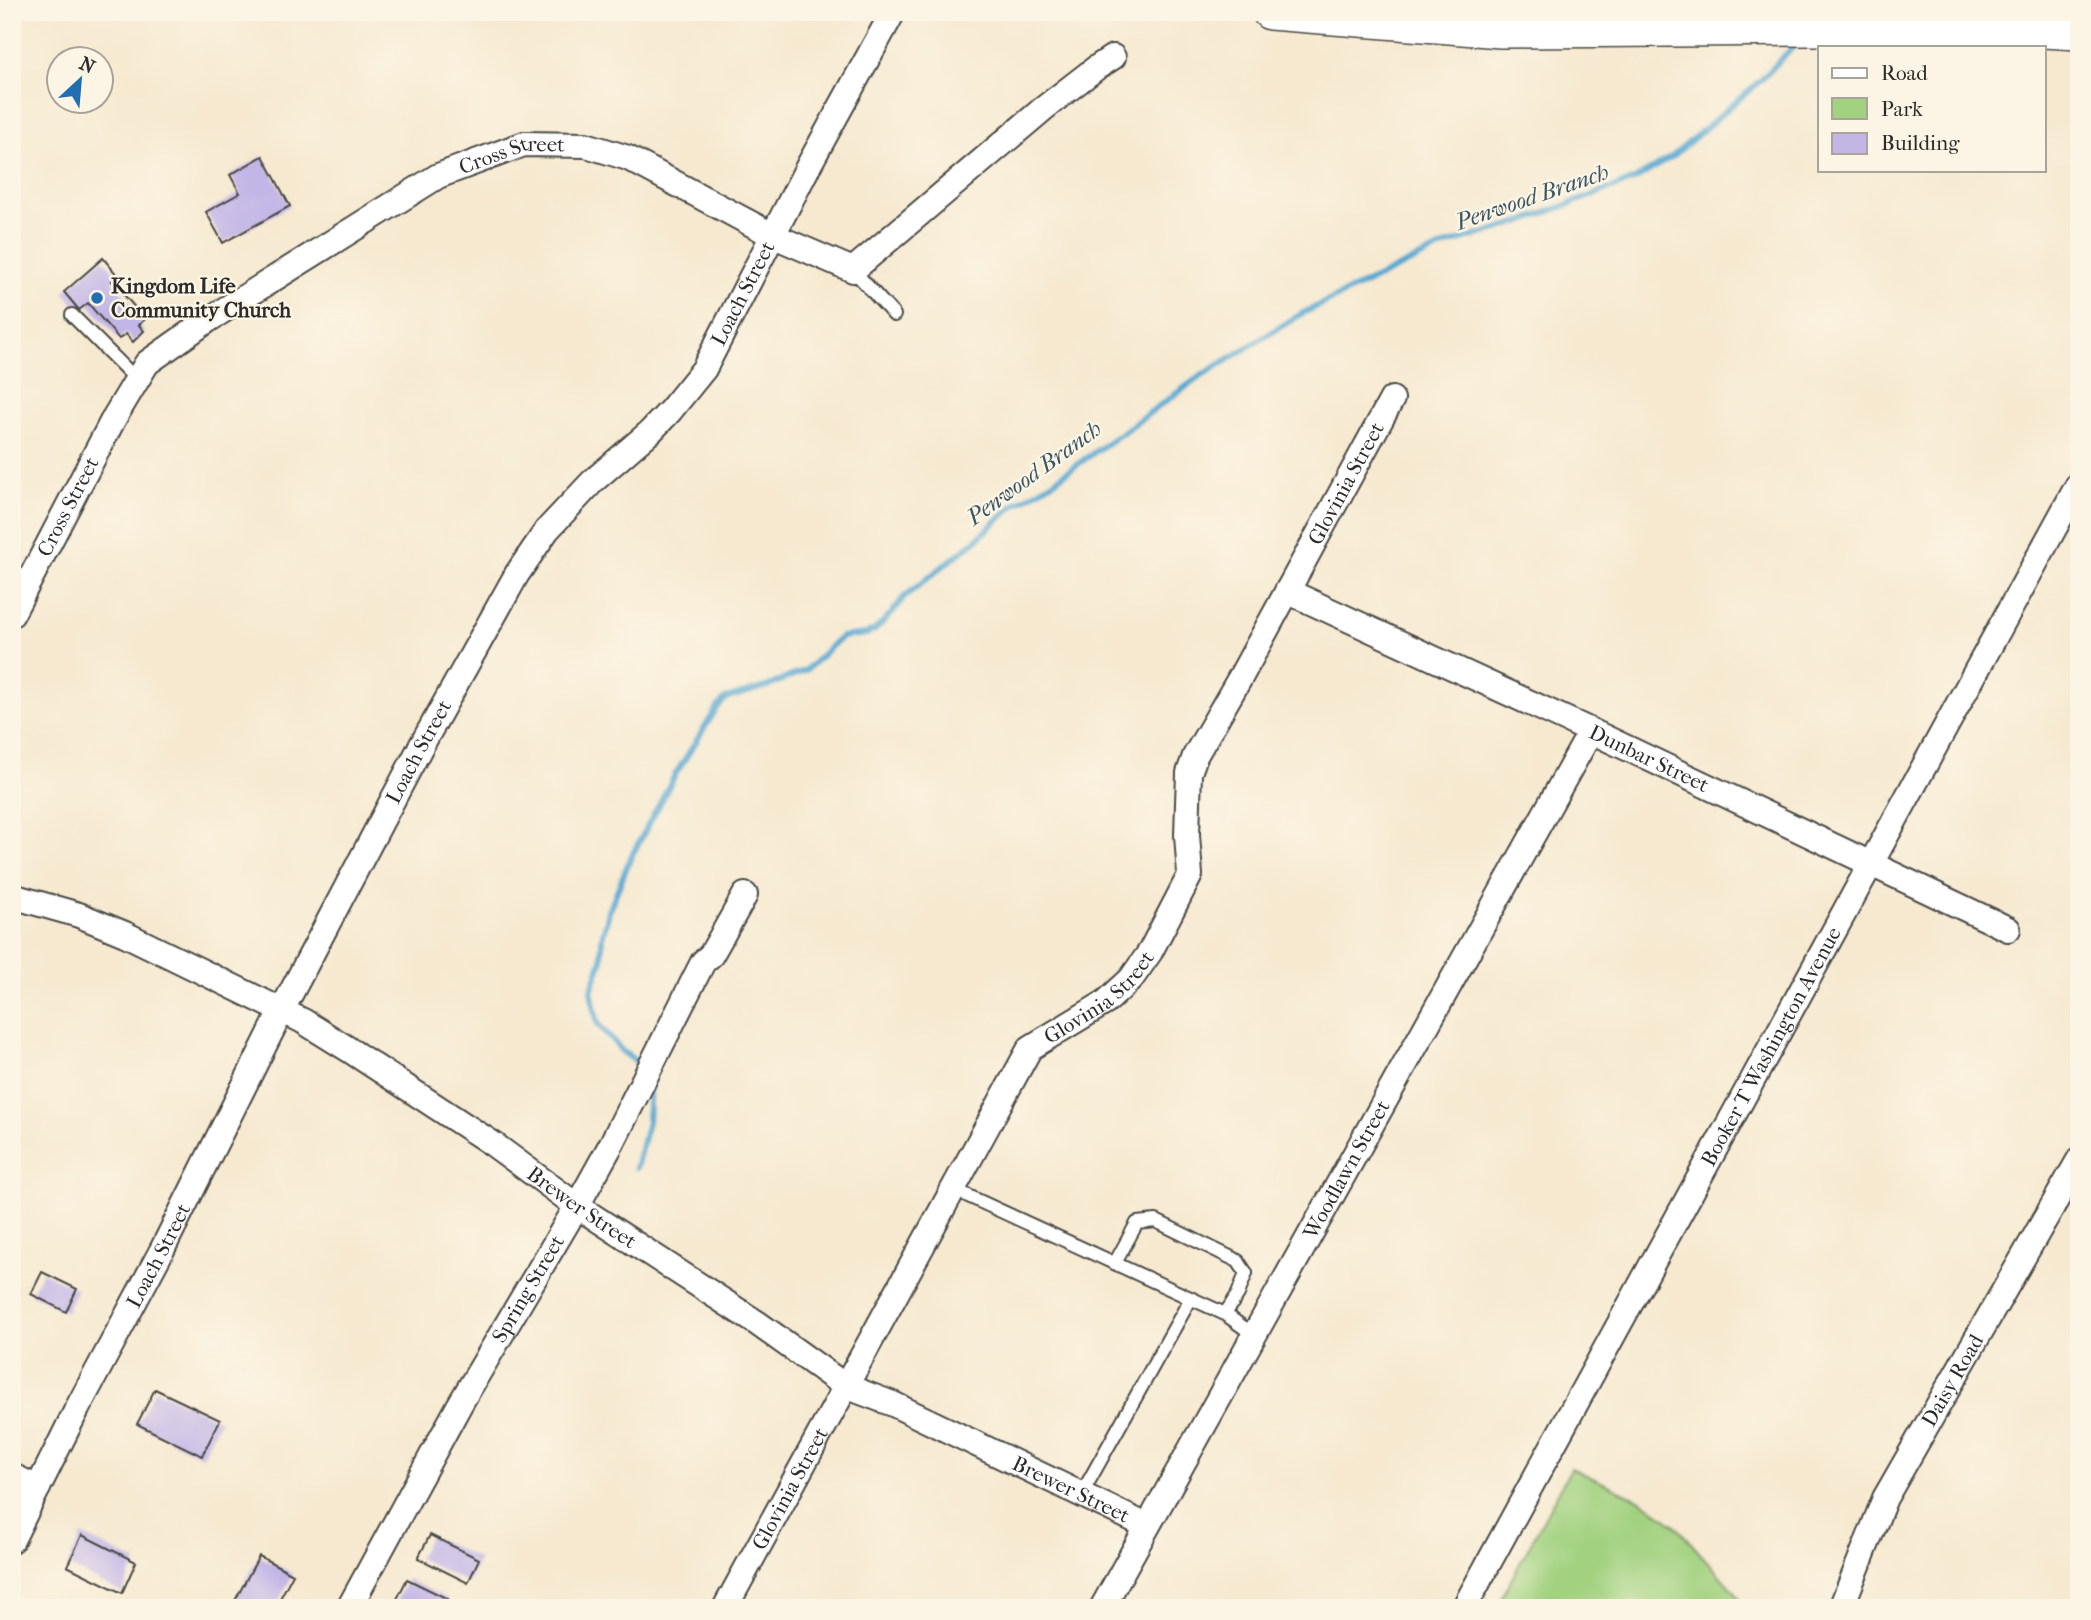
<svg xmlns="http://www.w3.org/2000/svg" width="2091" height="1620" font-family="'IM FELL French Canon',serif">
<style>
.green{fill:#a2d280;stroke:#667e56;stroke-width:2}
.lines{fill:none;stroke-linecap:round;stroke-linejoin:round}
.stream{stroke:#57a8d2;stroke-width:6}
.building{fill:#c2b6e7}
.lane-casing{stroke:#494844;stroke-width:16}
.street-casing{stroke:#494844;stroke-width:28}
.secondary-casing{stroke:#494844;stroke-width:38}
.lane{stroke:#fff;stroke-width:12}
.street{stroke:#fff;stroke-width:24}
.secondary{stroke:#fff;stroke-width:35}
.poi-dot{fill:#1f6fb2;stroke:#fcf5e5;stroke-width:2.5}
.labels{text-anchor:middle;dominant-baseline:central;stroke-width:5;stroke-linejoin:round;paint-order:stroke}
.street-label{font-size:21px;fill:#2b2b2b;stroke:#fcf5e5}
.poi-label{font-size:21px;font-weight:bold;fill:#2b2b2b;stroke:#fcf5e5;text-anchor:start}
.water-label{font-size:23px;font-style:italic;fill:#3a5765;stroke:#fcf5e5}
</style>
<rect width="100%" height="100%" fill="#fcf5e5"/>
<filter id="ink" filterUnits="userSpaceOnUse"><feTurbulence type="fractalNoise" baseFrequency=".0143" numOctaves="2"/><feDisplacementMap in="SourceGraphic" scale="14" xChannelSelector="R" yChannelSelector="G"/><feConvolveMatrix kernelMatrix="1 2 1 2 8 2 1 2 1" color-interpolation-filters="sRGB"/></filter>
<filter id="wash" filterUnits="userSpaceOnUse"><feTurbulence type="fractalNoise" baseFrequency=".00686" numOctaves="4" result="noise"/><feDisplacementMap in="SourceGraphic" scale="28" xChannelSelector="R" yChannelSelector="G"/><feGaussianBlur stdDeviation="1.57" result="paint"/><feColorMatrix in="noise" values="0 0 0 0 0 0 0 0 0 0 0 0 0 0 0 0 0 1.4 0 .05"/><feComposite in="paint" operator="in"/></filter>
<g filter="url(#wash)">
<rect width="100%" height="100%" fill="#f6e9d0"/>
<path class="green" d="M 1571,1468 L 1641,1500 L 1675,1525 L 1738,1596 L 1742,1608 L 1496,1608 Z"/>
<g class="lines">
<path class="stream" d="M 645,1068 L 622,1051 L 598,1024 L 591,991 L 602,960 L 602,938 L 610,908 L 630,859 L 675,775 L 717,708 L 725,699 L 768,686 L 806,670 L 841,637 L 866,634 L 875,630 L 891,614 L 904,597 L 975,541 L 1013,506 L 1053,482 L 1201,376 L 1303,313 L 1446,245 L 1527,220 L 1636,179 L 1673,156 L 1761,80 L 1792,48 L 1797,40
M 636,1168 L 648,1122 L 650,1087"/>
</g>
<g id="blocks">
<path class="building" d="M 263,156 L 290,206 L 223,243 L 206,212 L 240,193 L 230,175 Z
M 103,258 L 118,276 L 112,281 L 145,319 L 139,325 L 144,331 L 133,342 L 126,334 L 119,339 L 88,303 L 79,310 L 64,292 Z
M 42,1272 L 77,1289 L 66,1312 L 31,1294 Z
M 155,1389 L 220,1420 L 202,1456 L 137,1424 Z
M 82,1535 L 136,1562 L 122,1593 L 67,1566 Z
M 430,1535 L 479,1559 L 468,1583 L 418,1558 Z
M 259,1556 L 293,1574 L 275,1608 L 231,1608 Z
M 407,1579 L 448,1599 L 444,1608 L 399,1608 L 394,1605 Z"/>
</g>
</g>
<g filter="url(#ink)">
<use href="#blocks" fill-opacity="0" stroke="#494844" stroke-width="2"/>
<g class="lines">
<g class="lane-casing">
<path id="lane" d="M 853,270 L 894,315
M 72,315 L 137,380
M 953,1189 L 1225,1314 L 1254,1335
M 1115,1263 L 1137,1223 L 1156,1221 L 1238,1261 L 1246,1273 L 1238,1294 L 1225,1314
M 1081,1495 L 1191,1298"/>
</g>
<g class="street-casing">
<g id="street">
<path id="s1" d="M 1287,591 L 1591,731 L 2008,929"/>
<path id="s2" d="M 12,614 L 114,418 L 147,363 L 208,320 L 438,176 L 524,144 L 586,145 L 628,158 L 774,236 L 853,270 L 1043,109 L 1096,68 L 1113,57"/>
<path id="s3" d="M 12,896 L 79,915 L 125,934 L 303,1021 L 348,1049 L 493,1144 L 577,1206 L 757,1323 L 845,1386 L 893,1404 L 1147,1526"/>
<path d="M 12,1476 L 38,1488"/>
<path id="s4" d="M 12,1540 L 77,1409 L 162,1250 L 282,1010 L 420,748 L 517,574 L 547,530 L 593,481 L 651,431 L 670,411 L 704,369 L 810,163 L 893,12"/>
<path id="s5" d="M 349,1608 L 460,1404 L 577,1206 L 612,1143 L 703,962 L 711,955 L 745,895"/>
<path id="s6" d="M 725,1608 L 1030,1048 L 1106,1002 L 1131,979 L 1150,952 L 1190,875 L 1187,835 L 1189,773 L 1195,756 L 1240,678 L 1392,399"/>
<path id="s7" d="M 1102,1608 L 1591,731"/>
<path id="s8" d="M 1464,1608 L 2079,483"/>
<path id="s9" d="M 1841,1608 L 1885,1498 L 2079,1160"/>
</g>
</g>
<g class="secondary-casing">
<path id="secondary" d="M 1270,12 L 1501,30 L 1990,27 L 2079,32"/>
</g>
<use href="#lane" class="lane"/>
<use href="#street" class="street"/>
<use href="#secondary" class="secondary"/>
</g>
</g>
<circle class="poi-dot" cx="97" cy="298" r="7"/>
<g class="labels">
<g class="street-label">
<text stroke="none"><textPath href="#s2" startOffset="709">Cross Street</textPath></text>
<text stroke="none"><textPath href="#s4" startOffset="1454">Loach Street</textPath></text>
<text stroke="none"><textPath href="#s6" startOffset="1312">Glovinia Street</textPath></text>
<text stroke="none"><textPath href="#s2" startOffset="121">Cross Street</textPath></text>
<text stroke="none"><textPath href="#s4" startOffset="887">Loach Street</textPath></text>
<text stroke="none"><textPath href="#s1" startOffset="399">Dunbar Street</textPath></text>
<text stroke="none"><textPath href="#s6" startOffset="724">Glovinia Street</textPath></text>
<text stroke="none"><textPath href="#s8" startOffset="640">Booker T Washington Avenue</textPath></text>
<text stroke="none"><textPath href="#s7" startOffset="502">Woodlawn Street</textPath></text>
<text stroke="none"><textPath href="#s3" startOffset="653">Brewer Street</textPath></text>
<text stroke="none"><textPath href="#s4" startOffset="320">Loach Street</textPath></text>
<text stroke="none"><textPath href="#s5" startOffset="366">Spring Street</textPath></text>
<text stroke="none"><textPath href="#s9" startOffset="254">Daisy Road</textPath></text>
<text stroke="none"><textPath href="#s6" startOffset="136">Glovinia Street</textPath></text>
<text stroke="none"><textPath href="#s3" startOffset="1220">Brewer Street</textPath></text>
</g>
<g class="poi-label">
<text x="111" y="286">Kingdom Life<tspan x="111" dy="24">Community Church</tspan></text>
</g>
<g class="water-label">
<text transform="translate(1532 197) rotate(-19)">Penwood Branch</text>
<text transform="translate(1034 473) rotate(-36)">Penwood Branch</text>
</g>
</g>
<rect width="2091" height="1620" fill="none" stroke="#fcf5e5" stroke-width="42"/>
<rect x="1818" y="46" width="228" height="126" fill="#fcf5e5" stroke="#a8a49b" stroke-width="2"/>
<rect x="1832" y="68" width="35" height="10" fill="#ffffff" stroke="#a8a49b" stroke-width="2"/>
<text x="1881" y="80" font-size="21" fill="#2b2b2b">Road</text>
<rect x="1832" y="98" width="35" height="21" fill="#a2d280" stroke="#a8a49b" stroke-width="2"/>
<text x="1881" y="116" font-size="21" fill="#2b2b2b">Park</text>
<rect x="1832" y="133" width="35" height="21" fill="#c2b6e7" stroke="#a8a49b" stroke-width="2"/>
<text x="1881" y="150" font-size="21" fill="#2b2b2b">Building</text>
<g transform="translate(80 80) rotate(26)"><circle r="33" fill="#fcf5e5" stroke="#a8a49b" stroke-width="2"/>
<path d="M0-5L12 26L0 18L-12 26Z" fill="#1f6fb2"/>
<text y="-10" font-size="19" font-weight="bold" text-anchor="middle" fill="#2b2b2b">N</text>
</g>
</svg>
